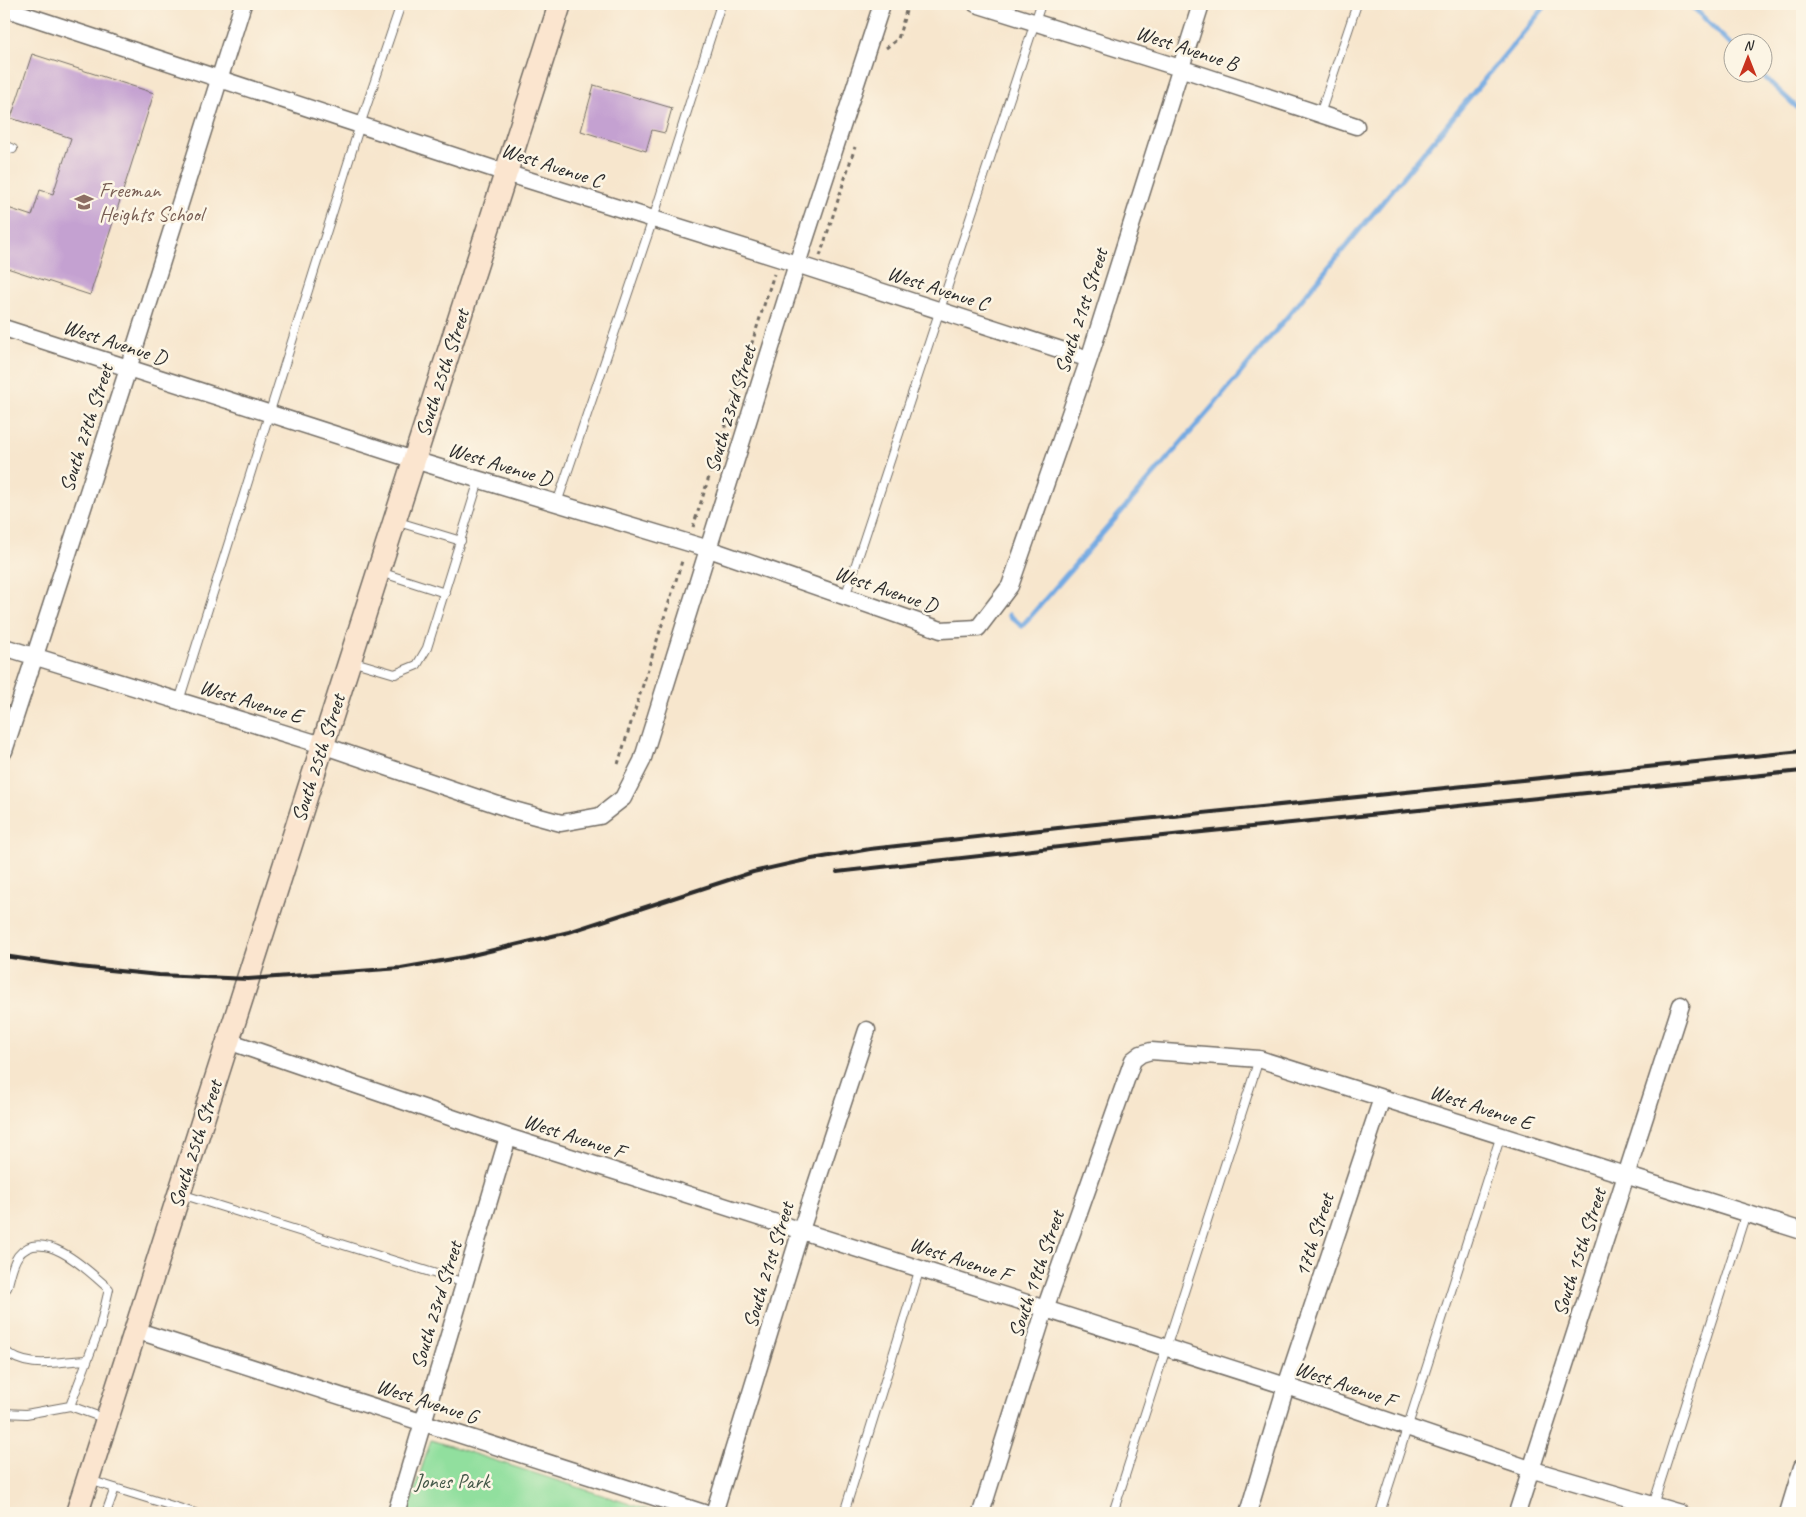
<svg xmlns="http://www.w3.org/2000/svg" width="1806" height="1517" font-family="Caveat,sans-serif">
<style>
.green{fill:#91df9e;stroke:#5e8564}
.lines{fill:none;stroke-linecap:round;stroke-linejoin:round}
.stream{stroke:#74aae2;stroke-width:5}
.building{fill:#c4a1d1}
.lane-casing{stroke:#726c64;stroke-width:10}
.street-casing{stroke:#726c64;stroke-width:19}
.secondary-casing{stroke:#726c64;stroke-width:25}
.path{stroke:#726c64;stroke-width:3;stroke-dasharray:4 4;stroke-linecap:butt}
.lane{stroke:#fff;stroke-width:8}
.street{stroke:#fff;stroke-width:16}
.secondary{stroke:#fbe5cf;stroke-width:22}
.rail{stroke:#2b2b2b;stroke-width:4}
.labels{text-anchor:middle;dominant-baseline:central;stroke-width:5;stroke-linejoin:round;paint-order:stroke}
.street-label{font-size:21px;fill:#2b2b2b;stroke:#fcf5e5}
.education-label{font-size:21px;fill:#785e54;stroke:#fcf5e5;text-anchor:start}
.park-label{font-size:21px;fill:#445848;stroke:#fcf5e5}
</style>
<rect width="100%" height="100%" fill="#fcf5e5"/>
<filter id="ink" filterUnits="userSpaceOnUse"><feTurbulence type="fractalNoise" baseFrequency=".02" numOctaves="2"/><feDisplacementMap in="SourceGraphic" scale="10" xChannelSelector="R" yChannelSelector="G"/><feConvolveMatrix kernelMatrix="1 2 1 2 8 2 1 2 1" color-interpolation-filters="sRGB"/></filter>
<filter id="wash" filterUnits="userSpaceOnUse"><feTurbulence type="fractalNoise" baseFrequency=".0096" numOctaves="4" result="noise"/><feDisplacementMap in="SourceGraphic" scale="20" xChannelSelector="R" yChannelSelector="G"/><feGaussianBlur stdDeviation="1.12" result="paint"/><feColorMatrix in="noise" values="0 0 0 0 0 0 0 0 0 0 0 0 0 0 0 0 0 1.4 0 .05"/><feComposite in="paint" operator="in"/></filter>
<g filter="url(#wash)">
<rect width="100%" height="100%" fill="#f7e6cd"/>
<path class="green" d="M 431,1440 L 658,1513 L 407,1513 Z"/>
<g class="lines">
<path class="stream" d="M 1692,6 L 1734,48
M 1759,72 L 1802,112
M 1009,615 L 1022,626 L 1214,405 L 1547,4"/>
</g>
<g id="blocks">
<path class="building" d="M 32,54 L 154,93 L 90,295 L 4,267 L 4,222 L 8,208 L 32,216 L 40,190 L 53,194 L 71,138 L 11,118 Z
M 594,85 L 672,108 L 665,133 L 652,130 L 646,151 L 581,131 Z"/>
</g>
</g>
<g filter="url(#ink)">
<use href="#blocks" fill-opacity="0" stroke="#726c64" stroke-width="1"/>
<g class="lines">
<g class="lane-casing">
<path id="lane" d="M 1320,114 L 1357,4
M 4,145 L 13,149
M 557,503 L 653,219 L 721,4
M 395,521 L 461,541
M 380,572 L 445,593
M 845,597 L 1041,4
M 351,661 L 395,674 L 417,665 L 427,648 L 479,480
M 179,701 L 360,125 L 401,4
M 181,1194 L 465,1283
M 7,1288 C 10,1279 12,1264 18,1256 C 42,1224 91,1273 109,1289 L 100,1327 L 70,1406
M 4,1350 C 27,1371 58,1361 87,1360
M 4,1413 L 26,1414 L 70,1406 L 106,1419
M 89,1480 L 195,1513
M 1653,1505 L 1746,1213
M 106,1513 L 115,1488
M 844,1513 L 920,1268
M 1113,1513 L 1259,1059
M 1380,1513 L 1501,1135"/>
</g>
<g class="street-casing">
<path id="street" d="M 976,4 L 1180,68 L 1356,126
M 4,8 L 506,173 L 778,258 L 1089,359
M 4,328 L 414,460 L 709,549 L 941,630 L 978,628 L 1010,586 L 1089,359 L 1201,4
M 4,647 L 322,745 L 510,809 L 561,823 L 600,816 L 623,798 L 642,761 L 797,264 L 882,4
M 4,751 L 128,369 L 243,4
M 228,1041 L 508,1137 L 1286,1386 L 1530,1469 L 1680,1513
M 135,1330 L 704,1513
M 396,1513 L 508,1137
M 714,1513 L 801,1230 L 867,1030
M 981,1513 L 1045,1309 L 1133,1060 L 1141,1054 L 1151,1051 L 1259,1059 L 1802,1231
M 1248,1513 L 1286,1386 L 1382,1098
M 1517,1513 L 1681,1005
M 1788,1513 L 1802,1467"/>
</g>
<g class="secondary-casing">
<path id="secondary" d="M 77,1513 L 560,4"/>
</g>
<path class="path" d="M 886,48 L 898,39 L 908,4
M 820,256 L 855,147
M 693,527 L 774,274
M 618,764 L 683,558"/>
<use href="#lane" class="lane"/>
<use href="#street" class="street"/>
<use href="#secondary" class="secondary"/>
<path class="rail" d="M 837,872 L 1095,843 L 1802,771
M 4,956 L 79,967 L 159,975 L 248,979 L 401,968 L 464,957 L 569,932 L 753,872 L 806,860 L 870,849 L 1067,827 L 1802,751"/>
</g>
</g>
<defs>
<g id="school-bare" transform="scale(1.5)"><path d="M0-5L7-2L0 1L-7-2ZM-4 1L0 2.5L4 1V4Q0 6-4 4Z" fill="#8d6e63" stroke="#fcf5e5" stroke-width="2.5" paint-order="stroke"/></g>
</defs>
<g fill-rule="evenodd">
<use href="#school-bare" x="84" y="202"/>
</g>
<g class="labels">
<g class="street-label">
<text transform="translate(1187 48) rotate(18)">West Avenue B</text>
<text transform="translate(552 165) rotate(18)">West Avenue C</text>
<text transform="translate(938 288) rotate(18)">West Avenue C</text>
<text transform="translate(1081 311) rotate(-72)">South 21st Street</text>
<text transform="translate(115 342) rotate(18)">West Avenue D</text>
<text transform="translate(442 373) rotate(-72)">South 25th Street</text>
<text transform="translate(730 409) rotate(-73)">South 23rd Street</text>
<text transform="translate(86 428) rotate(-72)">South 27th Street</text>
<text transform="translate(500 464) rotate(17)">West Avenue D</text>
<text transform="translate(886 589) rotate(19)">West Avenue D</text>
<text transform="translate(251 701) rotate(17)">West Avenue E</text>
<text transform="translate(318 758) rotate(-72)">South 25th Street</text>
<text transform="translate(1481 1107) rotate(18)">West Avenue E</text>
<text transform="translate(574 1136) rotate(18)">West Avenue F</text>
<text transform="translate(195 1144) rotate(-72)">South 25th Street</text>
<text transform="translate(1314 1235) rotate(-72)">17th Street</text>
<text transform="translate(1579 1252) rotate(-72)">South 15th Street</text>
<text transform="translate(960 1259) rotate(18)">West Avenue F</text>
<text transform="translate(768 1265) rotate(-73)">South 21st Street</text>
<text transform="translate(1036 1274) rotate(-71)">South 19th Street</text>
<text transform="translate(436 1305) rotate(-73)">South 23rd Street</text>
<text transform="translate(1345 1384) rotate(19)">West Avenue F</text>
<text transform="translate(427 1401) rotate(18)">West Avenue G</text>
</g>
<g class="education-label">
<text x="99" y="190">Freeman<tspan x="99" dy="24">Heights School</tspan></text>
</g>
<g class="park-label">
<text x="452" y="1481">Jones Park</text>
</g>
</g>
<rect width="1806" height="1517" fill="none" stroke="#fcf5e5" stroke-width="20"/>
<g transform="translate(1748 58)"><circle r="24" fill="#fcf5e5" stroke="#a8a49b"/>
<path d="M0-4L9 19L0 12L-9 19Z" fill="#c8321e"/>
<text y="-8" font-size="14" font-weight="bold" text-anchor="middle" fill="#2b2b2b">N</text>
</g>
</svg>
